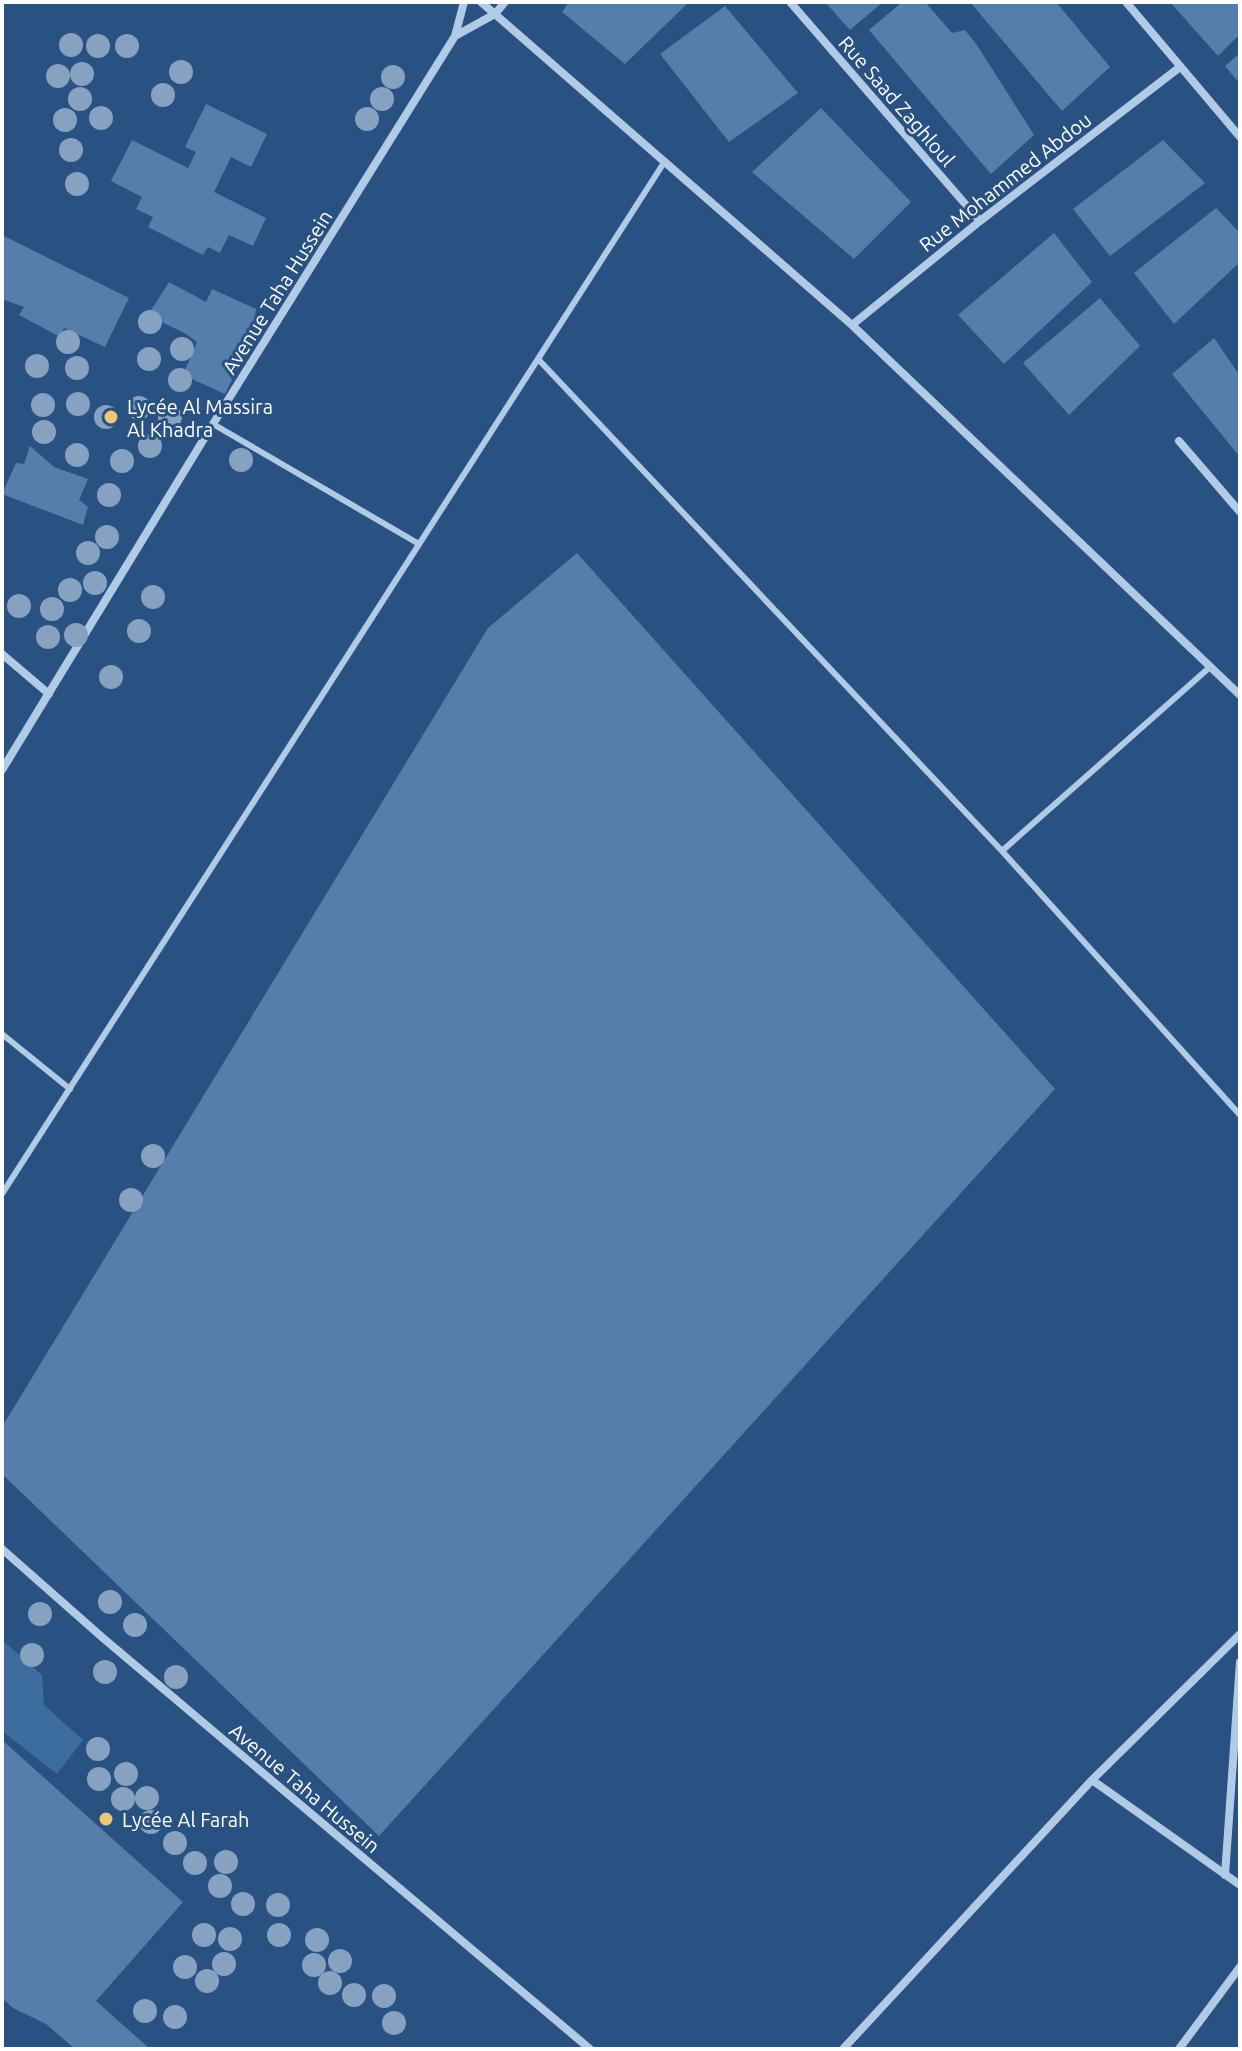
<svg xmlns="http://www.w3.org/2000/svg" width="1242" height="2051" font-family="Ubuntu,sans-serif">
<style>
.green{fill:#3d6c9f}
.building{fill:#557eac}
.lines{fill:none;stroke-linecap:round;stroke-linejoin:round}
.service{stroke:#b1cbe6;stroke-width:6}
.minor{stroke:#b1cbe6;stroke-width:8}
.tree{fill:#87a2c1}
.poi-dot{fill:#edc778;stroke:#295282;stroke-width:3}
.labels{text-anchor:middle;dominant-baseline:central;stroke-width:6;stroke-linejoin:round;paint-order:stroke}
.street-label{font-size:20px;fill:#fff;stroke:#295282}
.poi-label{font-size:20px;fill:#fff;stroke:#295282;text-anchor:start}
</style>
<rect width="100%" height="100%" fill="#295282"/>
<path class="green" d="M 2,1640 L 42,1675 L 44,1705 L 83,1740 L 57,1774 L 2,1731 Z"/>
<path class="building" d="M 569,2 L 689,2 L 625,64 L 562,12 Z
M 825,2 L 883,2 L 850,30 Z
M 902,2 L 925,2 L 952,33 L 965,30 L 977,45 L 1034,135 L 991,174 L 869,30 Z
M 970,2 L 1056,2 L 1110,67 L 1062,111 Z
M 1170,2 L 1240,2 L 1240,34 L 1218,56 Z
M 725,6 L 798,93 L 729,142 L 660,54 Z
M 1240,53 L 1240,84 L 1225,66 Z
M 206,104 L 267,134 L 251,167 L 231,157 L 214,192 L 266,218 L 253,246 L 229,235 L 220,253 L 208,247 L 203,255 L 148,227 L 153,217 L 136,209 L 142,197 L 111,181 L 132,140 L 188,168 L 196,152 L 185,147 Z
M 821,108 L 911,202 L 854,259 L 752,172 Z
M 1163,140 L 1205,183 L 1110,256 L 1073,209 Z
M 1216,208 L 1240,233 L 1240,262 L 1174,324 L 1134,273 Z
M 1054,233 L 1092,282 L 1004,364 L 958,315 Z
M 2,235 L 129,298 L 105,347 L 64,328 L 60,337 L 19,315 L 24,307 L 2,299 Z
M 169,282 L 206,302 L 212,289 L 256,309 L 252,338 L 225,394 L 183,375 L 197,342 L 186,334 L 148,315 Z
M 1100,298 L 1140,346 L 1069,415 L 1023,363 Z
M 1214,338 L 1240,376 L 1240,457 L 1172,374 Z
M 30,446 L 54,467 L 88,479 L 79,500 L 88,507 L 83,525 L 2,494 L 16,463 L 24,464 Z
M 577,553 L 1055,1089 L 379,1836 L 2,1474 L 2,1427 L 488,628 Z
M 2,1740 L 183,1902 L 96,2001 L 150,2049 L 75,2049 L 46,2024 L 13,2008 L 2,1998 Z"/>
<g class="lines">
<path class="service" d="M 538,359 L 1002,851 L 1240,1115
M 213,424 L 419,544
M 1002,851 L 1210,667
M 2,1034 L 70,1089
M 2,1194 L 665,161"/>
<path class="minor" d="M 481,2 L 852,325 L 1240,695
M 790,2 L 980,221
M 1126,2 L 1240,137
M 455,36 L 495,14 L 505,2
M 852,325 L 980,221 L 1180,67
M 1179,441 L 1240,512
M 2,654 L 49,694
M 2,770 L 213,424 L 455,36 L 464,2
M 2,1549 L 103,1638 L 590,2049
M 1092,1780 L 1240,1885
M 1225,1875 L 1240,1662
M 843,2049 L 1092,1780 L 1240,1634
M 1179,2049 L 1240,1967"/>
</g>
<g class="tree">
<circle cx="71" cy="45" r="12"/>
<circle cx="98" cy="46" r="12"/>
<circle cx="127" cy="46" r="12"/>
<circle cx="181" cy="72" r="12"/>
<circle cx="82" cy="74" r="12"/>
<circle cx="58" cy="76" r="12"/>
<circle cx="393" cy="77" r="12"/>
<circle cx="163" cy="95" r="12"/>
<circle cx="80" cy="99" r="12"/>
<circle cx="382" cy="99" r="12"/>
<circle cx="101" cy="118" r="12"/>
<circle cx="367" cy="119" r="12"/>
<circle cx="65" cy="120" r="12"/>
<circle cx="71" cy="150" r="12"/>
<circle cx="77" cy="184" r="12"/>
<circle cx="150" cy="322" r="12"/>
<circle cx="68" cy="342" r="12"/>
<circle cx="182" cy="349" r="12"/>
<circle cx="149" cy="359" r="12"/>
<circle cx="37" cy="366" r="12"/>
<circle cx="77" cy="368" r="12"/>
<circle cx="180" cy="380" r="12"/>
<circle cx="78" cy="404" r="12"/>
<circle cx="43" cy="405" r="12"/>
<circle cx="139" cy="408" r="12"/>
<circle cx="106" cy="417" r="12"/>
<circle cx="170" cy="417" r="12"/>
<circle cx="44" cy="432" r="12"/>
<circle cx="150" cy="446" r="12"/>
<circle cx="77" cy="455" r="12"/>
<circle cx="241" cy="460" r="12"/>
<circle cx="122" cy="461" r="12"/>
<circle cx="109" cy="495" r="12"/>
<circle cx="107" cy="537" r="12"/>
<circle cx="88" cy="553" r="12"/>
<circle cx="95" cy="583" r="12"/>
<circle cx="70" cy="590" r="12"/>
<circle cx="153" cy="597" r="12"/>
<circle cx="19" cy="606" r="12"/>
<circle cx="52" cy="609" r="12"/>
<circle cx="139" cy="631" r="12"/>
<circle cx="76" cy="635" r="12"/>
<circle cx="48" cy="637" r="12"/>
<circle cx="111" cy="677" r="12"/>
<circle cx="153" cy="1156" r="12"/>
<circle cx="131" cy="1200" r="12"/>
<circle cx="110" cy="1602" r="12"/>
<circle cx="40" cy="1614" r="12"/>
<circle cx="135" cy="1625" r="12"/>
<circle cx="32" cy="1655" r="12"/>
<circle cx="105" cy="1672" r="12"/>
<circle cx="176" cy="1677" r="12"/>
<circle cx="98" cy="1749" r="12"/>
<circle cx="126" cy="1774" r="12"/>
<circle cx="99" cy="1779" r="12"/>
<circle cx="147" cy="1798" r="12"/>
<circle cx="123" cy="1799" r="12"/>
<circle cx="151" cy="1822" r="12"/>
<circle cx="175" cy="1843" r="12"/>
<circle cx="226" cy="1862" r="12"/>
<circle cx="195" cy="1863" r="12"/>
<circle cx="220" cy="1886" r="12"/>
<circle cx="243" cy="1904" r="12"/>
<circle cx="278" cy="1905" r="12"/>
<circle cx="204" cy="1935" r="12"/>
<circle cx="279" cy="1935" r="12"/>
<circle cx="230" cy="1939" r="12"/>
<circle cx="317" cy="1940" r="12"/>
<circle cx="340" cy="1961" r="12"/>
<circle cx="224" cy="1964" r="12"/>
<circle cx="314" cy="1965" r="12"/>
<circle cx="185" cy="1967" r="12"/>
<circle cx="207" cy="1981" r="12"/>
<circle cx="330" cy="1983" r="12"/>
<circle cx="354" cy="1995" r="12"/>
<circle cx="384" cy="1996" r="12"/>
<circle cx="145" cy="2011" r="12"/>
<circle cx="175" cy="2017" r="12"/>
<circle cx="394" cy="2023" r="12"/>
</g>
<g class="poi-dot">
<circle cx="111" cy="417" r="8"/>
<circle cx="106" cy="1819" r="8"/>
</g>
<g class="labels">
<g class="street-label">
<text transform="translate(897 101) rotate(49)">Rue Saad Zaghloul</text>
<text transform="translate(1005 182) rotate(-38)">Rue Mohammed Abdou</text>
<text transform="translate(277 292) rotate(-58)">Avenue Taha Hussein</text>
<text transform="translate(305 1788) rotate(40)">Avenue Taha Hussein</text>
</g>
<g class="poi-label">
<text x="127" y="406">Lycée Al Massira<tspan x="127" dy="23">Al Khadra</tspan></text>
<text x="122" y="1819">Lycée Al Farah</text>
</g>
</g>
<rect width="1242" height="2051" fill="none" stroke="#ffffff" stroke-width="8"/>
</svg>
